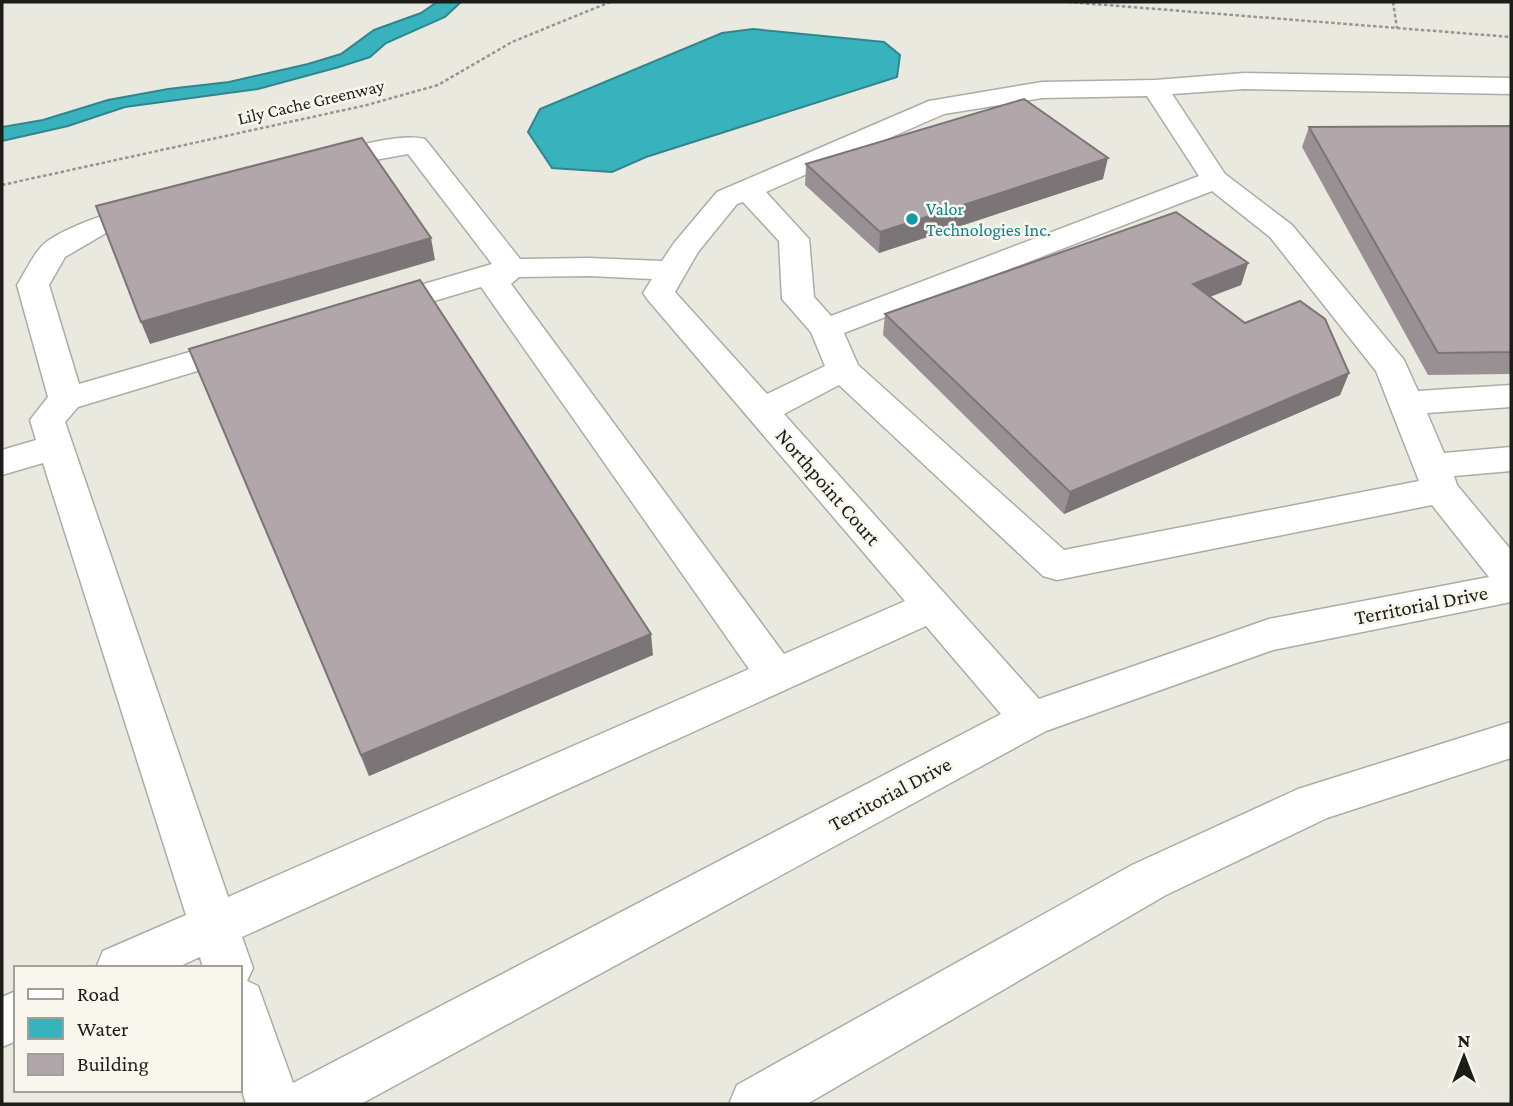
<svg xmlns="http://www.w3.org/2000/svg" width="1513" height="1106" font-family="'Crimson Pro',serif">
<style>
.water{fill:#38b3bd;stroke:#30868c;stroke-width:2}
.lines{fill:none;stroke-linecap:round;stroke-linejoin:round}
.minor-casing{stroke:#adaca4;stroke-width:3}
.path{stroke:#96958f;stroke-width:2.5;stroke-dasharray:3.5 2.5;stroke-linecap:butt}
.minor{fill:#fff;fill-rule:evenodd}
.wall{fill:#989092}
.shaded-wall{fill:#7c7577}
.building{fill:#b1a7aa;stroke:#7c7577;stroke-width:2}
.culture-dot{fill:#0f9aa8;stroke:#f8f6ed;stroke-width:2.5}
.labels{text-anchor:middle;dominant-baseline:central;stroke-width:5;stroke-linejoin:round;paint-order:stroke}
.far-street-label{font-size:18px;fill:#1c1c19;stroke:#f8f6ed}
.far-culture-label{font-size:18px;fill:#0d838f;stroke:#f8f6ed;text-anchor:start}
.street-label{font-size:21px;fill:#1c1c19;stroke:#f8f6ed}
</style>
<rect width="100%" height="100%" fill="#eae9e0"/>
<path class="water" d="M 437,2 L 461,2 L 445,17 L 386,43 L 370,57 L 339,67 L 258,89 L 125,107 L 68,126 L 2,141 L 2,127 L 43,120 L 108,100 L 168,89 L 229,82 L 308,64 L 341,54 L 374,30 L 421,13 Z
M 753,29 L 884,42 L 900,55 L 897,77 L 646,157 L 612,172 L 552,168 L 528,132 L 540,109 L 722,33 Z"/>
<g class="lines">
<g class="minor-casing">
<path id="minor" d="M 1244,73 L 1511,78 L 1511,94 L 1244,89 L 1172,94 L 1225,174 L 1292,225 L 1404,360 L 1418,391 L 1511,385 L 1511,407 L 1427,413 L 1444,453 L 1511,447 L 1511,471 L 1454,476 L 1457,485 L 1511,550 L 1511,602 L 1273,650 L 1046,731 L 361,1104 L 246,1104 L 240,1083 L 240,968 L 203,968 L 200,957 L 176,968 L 96,968 L 103,951 L 186,915 L 43,463 L 2,475 L 2,450 L 36,440 L 30,420 L 48,397 L 17,285 C 25,273 31,258 41,247 C 57,228 141,199 164,205 L 169,211 L 164,217 L 106,233 L 65,257 L 49,285 L 79,384 L 245,336 L 257,339 L 261,346 L 257,353 L 78,407 L 65,422 L 228,897 L 749,669 L 481,287 L 377,318 L 366,315 L 361,308 L 366,301 L 492,264 L 408,154 L 369,161 L 320,174 L 310,172 L 306,166 L 310,160 C 341,151 394,132 425,139 L 520,259 L 589,258 L 662,261 L 674,243 L 717,192 L 929,101 L 1042,82 L 1155,80 ZM 1147,96 L 1199,176 L 831,316 L 814,297 L 809,239 L 766,192 L 944,114 L 1042,98 ZM 1212,191 L 1270,237 L 1376,371 L 1419,481 L 1064,550 L 858,365 L 844,333 ZM 743,202 L 779,241 L 782,299 L 811,332 L 825,366 L 767,394 L 675,292 L 698,252 L 737,204 ZM 589,276 L 652,279 L 643,293 L 648,300 L 905,601 L 784,654 L 511,284 L 519,277 ZM 839,385 L 1043,576 L 1057,580 L 1432,505 L 1489,577 L 1269,619 L 1039,699 L 784,414 ZM 926,626 L 1001,714 L 293,1083 L 258,986 L 247,981 L 253,968 L 242,937 Z
M 1511,722 L 1511,758 L 1327,818 L 1166,895 L 807,1104 L 729,1104 L 737,1085 L 1132,865 L 1298,789 Z
M 16,991 L 16,1041 L 2,1047 L 2,997 Z"/>
</g>
<path class="path" d="M 1068,2 L 1511,37
M 1393,2 L 1397,28
M 2,185 L 367,105 L 438,85 L 512,42 L 610,2"/>
<use href="#minor" class="minor"/>
</g>
<path class="wall" d="M 1511,126 L 1511,374 L 1428,375 L 1302,147 L 1309,127 Z
M 806,164 L 1103,179 L 879,253 L 805,185 Z
M 1248,263 L 1241,285 L 1210,297 L 1245,323 L 1349,373 L 1340,395 L 1064,514 L 883,335 L 885,314 Z
M 189,349 L 653,655 L 369,776 Z"/>
<path class="shaded-wall" d="M 1108,158 L 1103,179 L 879,253 L 880,232 Z
M 431,238 L 435,260 L 150,344 L 141,322 Z
M 1248,263 L 1241,285 L 1187,305 L 1193,284 Z
M 1349,373 L 1340,395 L 1064,514 L 1070,492 Z
M 651,634 L 653,655 L 369,776 L 361,755 Z"/>
<path class="building" d="M 1024,99 L 1108,158 L 880,232 L 806,164 Z
M 1511,126 L 1511,352 L 1438,353 L 1309,127 Z
M 362,138 L 431,238 L 141,322 L 96,206 Z
M 1176,212 L 1248,263 L 1193,284 L 1245,323 L 1300,301 L 1325,319 L 1349,373 L 1070,492 L 885,314 Z
M 420,280 L 651,634 L 361,755 L 189,349 Z"/>
<circle class="culture-dot" cx="912" cy="219" r="7"/>
<g class="labels">
<g class="far-street-label">
<text transform="translate(311 102) rotate(-13)">Lily Cache Greenway</text>
</g>
<g class="far-culture-label">
<text x="926" y="209">Valor<tspan x="926" dy="21">Technologies Inc.</tspan></text>
</g>
<g class="street-label">
<text transform="translate(828 487) rotate(49)">Northpoint Court</text>
<text transform="translate(1421 605) rotate(-11)">Territorial Drive</text>
<text transform="translate(890 794) rotate(-28)">Territorial Drive</text>
</g>
</g>
<rect width="1513" height="1106" fill="none" stroke="#1c1c19" stroke-width="7"/>
<rect x="14" y="966" width="228" height="126" fill="#f8f6ed" stroke="#a09f98" stroke-width="2"/>
<rect x="28" y="989" width="35" height="10" fill="#ffffff" stroke="#a09f98" stroke-width="2"/>
<text x="77" y="1001" font-size="21" fill="#1c1c19">Road</text>
<rect x="28" y="1018" width="35" height="21" fill="#38b3bd" stroke="#a09f98" stroke-width="2"/>
<text x="77" y="1036" font-size="21" fill="#1c1c19">Water</text>
<rect x="28" y="1054" width="35" height="21" fill="#b1a7aa" stroke="#a09f98" stroke-width="2"/>
<text x="77" y="1071" font-size="21" fill="#1c1c19">Building</text>
<g transform="translate(1464 1057)" stroke="#f8f6ed" stroke-width="5" paint-order="stroke">
<path d="M0-5L12 26L0 18L-12 26Z" fill="#1c1c19"/>
<text y="-10" font-size="19" font-weight="bold" text-anchor="middle" fill="#1c1c19">N</text>
</g>
</svg>
